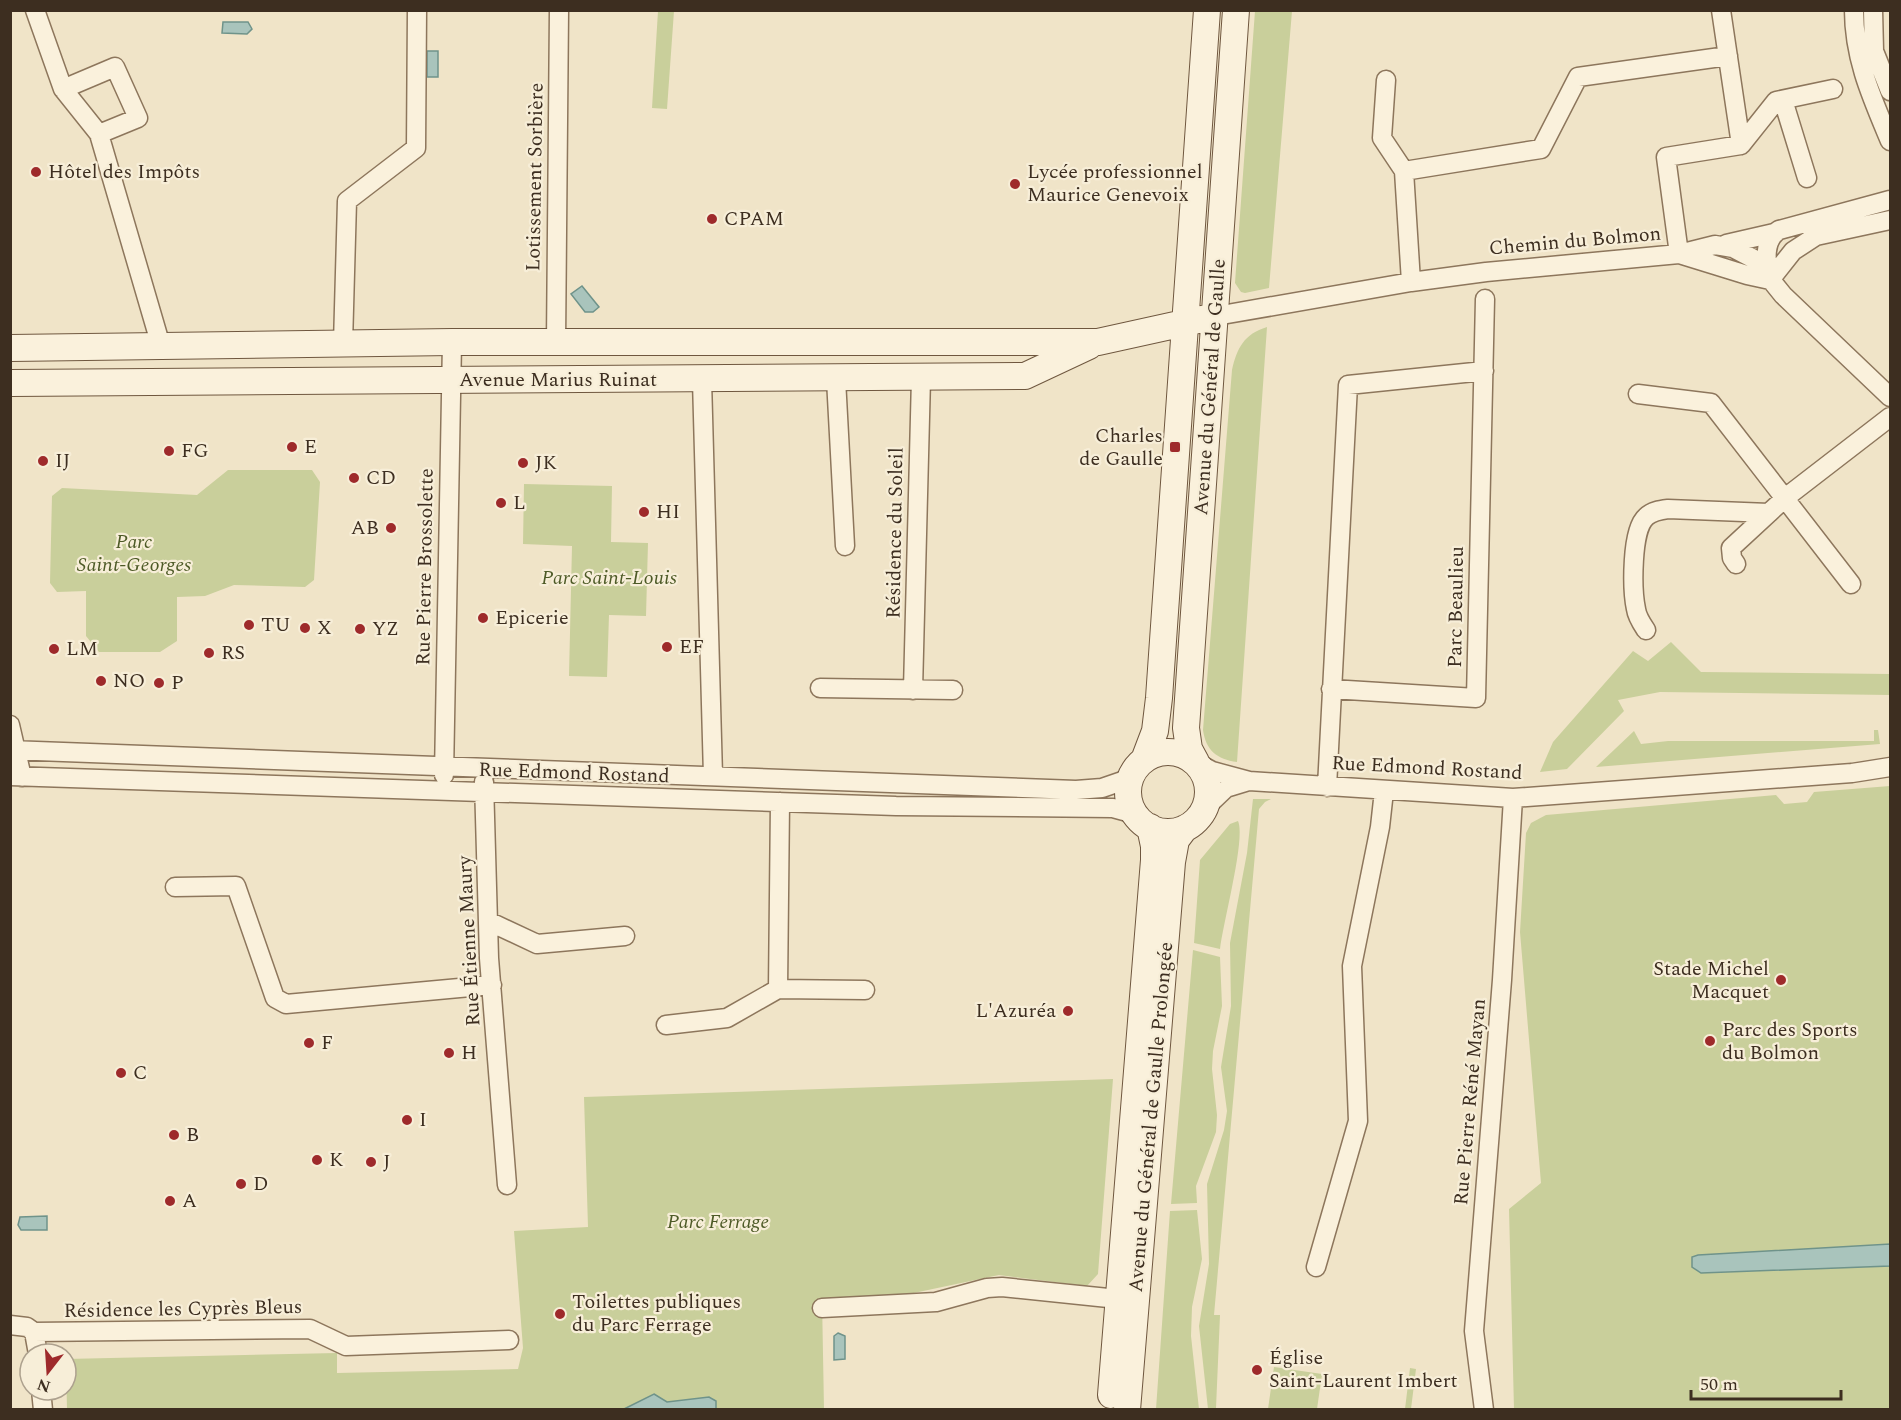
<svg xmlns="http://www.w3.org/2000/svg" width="1901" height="1420" font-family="Spectral,serif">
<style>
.green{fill:#c9cf9b}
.water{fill:#a9c4bc;stroke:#6f938a;stroke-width:1.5}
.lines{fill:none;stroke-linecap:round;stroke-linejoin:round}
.street-casing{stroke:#8d765c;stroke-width:21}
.secondary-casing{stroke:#6f573f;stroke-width:28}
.street{stroke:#faf1dc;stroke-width:18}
.secondary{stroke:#faf1dc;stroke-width:26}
.poi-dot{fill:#9e2a2b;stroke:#f7eed8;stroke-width:2}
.labels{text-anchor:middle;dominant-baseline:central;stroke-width:4.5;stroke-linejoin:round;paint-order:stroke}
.poi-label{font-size:20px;fill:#3d2e20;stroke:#f7eed8;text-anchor:start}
.street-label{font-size:20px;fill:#3d2e20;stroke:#f7eed8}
.park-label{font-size:20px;font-style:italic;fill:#4d5a26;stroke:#f7eed8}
</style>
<rect width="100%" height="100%" fill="#f0e4c8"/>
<path class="green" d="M 658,11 L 674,11 L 667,109 L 652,108 Z
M 1255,11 L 1292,11 L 1269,288 L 1245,293 L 1241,292 L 1235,283 Z
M 1267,327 L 1237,762 C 1217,759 1206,751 1203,730 L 1232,370 C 1237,348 1244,334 1267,327 Z
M 228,470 L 312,470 L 320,482 L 314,580 L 305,587 L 234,585 L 205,596 L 177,597 L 177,641 L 160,652 L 99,652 L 86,636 L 86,591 L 57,592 L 50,583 L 52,496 L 62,488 L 197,495 Z
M 524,484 L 612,486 L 611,542 L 648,543 L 646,616 L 609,615 L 607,677 L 569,676 L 572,546 L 523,544 Z
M 1671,642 L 1701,672 L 1890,674 L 1890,695 L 1660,692 L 1618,700 L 1624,711 L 1567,769 L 1540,772 L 1553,742 L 1633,651 L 1648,661 Z
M 1874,730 L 1878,730 L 1880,744 L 1596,767 L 1634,731 L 1641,744 L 1668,741 L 1874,741 Z
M 1890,786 L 1890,1409 L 1514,1409 L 1509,1209 L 1541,1183 L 1520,932 L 1526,833 L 1531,823 L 1546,815 L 1776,795 L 1784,804 L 1807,802 L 1814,792 Z
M 1253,799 L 1271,799 L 1265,802 L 1259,809 L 1214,1315 L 1220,1315 L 1216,1408 L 1222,1409 L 1208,1409 L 1199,1326 L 1209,1264 L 1207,1184 L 1224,1130 L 1227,1111 L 1221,1067 L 1231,1006 L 1230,943 L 1247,853 Z
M 1238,821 C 1246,838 1223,923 1220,949 L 1194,943 L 1200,860 L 1230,824 Z
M 1193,950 L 1220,957 L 1222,1006 L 1213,1051 L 1212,1069 L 1217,1115 L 1216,1132 L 1196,1186 L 1197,1203 L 1171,1204 Z
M 1113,1079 L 1098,1274 L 1087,1286 L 999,1275 L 909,1294 L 822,1299 L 824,1409 L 67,1410 L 66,1359 L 337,1353 L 337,1373 L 518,1369 L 523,1348 L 514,1231 L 588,1227 L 584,1097 Z
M 1197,1210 L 1202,1259 L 1192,1307 L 1191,1336 L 1199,1409 L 1156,1409 L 1170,1211 Z
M 1274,1367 L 1322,1374 L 1317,1409 L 1268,1409 Z
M 1410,1368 L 1416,1369 L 1411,1409 L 1405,1409 Z"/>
<path class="water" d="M 223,22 L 248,22 L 252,29 L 247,34 L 222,33 Z
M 427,51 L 438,51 L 438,77 L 427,77 Z
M 582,286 L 599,307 L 593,312 L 585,312 L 571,294 Z
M 47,1216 L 47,1230 L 21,1230 L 18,1225 L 20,1217 Z
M 1890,1244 L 1890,1266 L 1701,1273 L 1692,1267 L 1692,1257 L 1698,1255 Z
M 838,1333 L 845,1336 L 845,1359 L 834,1360 L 834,1336 Z
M 654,1394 L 667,1402 L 709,1397 L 716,1401 L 716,1409 L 624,1409 Z"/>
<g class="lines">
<g class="street-casing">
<path id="street" d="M 35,10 L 63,89 L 99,134 L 161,346
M 1721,10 L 1741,145
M 1854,10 C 1854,59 1872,98 1890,141
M 1873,10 L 1874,51 L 1890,91
M 1386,80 L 1382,138 L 1404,171
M 63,89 L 115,67 L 138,118 L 99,134
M 1783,100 L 1807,178
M 1726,244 L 1774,233
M 1679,254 L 1666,157 L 1741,145 L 1776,101 L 1833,89
M 1679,254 L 1715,245 L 1733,248 L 1754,259 L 1783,295 L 1890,397
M 1769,278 C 1766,261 1763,240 1779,230 L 1890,200
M 1770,280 L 1793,251 L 1816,236 L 1890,220
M 1411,282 L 1404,171 L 1541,149 L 1578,77 L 1728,56
M 1216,316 L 1411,282 L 1486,272 L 1679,254 L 1747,275 L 1770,280
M 556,343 L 559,10
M 343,344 L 347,201 L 416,148 L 417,10
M 836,379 L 845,546
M 702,380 L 713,776
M 1638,394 L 1711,403 L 1851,584
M 1736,564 L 1732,558 L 1731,548 L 1785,498 L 1890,417
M 1646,630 C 1642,624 1637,617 1636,609 C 1632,590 1631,530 1646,517 C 1652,511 1660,510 1668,509 L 1769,513
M 820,688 L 953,690
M 1331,689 L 1476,698 L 1485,299
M 913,690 L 921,378
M 10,725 L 22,777
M 10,750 L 1076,790 L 1102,788 L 1131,778
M 1196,762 L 1212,771 L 1249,781 L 1513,798 L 1852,773 L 1890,767
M 444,775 L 452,342
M 10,776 L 896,806 L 1113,808 L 1135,814
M 484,782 L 489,958 L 507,1185
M 1327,787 L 1348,385 L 1484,371
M 780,802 L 778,989 L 865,990
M 1204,809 L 1226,788 L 1249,781
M 175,887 L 236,886 L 275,998 L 286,1004 L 492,985
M 488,921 L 537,944 L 625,936
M 666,1025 L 727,1018 L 778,989
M 1316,1267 L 1358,1121 L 1352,966 L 1380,827 L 1384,791
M 822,1308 L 936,1302 L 987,1288 L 1002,1287 L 1118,1299
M 10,1325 L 27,1327 L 34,1332
M 34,1332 L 310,1329 L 346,1346 L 509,1340
M 34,1332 L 38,1354
M 41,1390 L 43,1410
M 1484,1410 L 1474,1331 L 1502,980 L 1513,798"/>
</g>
<g class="secondary-casing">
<path id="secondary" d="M 10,348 L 452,342 L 1098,342 L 1216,316
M 10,383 L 1025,376 L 1089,346
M1128 792a40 40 0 1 1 80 0a40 40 0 1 1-80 0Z
M 1144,760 L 1155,731 L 1159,698 L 1207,10
M 1196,762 L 1189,749 L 1186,728 L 1236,10
M 1111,1395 L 1154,860 L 1154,846 L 1150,827
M 1127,1410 L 1172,862 L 1176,840 L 1185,828"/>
</g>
<use href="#street" class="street"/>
<use href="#secondary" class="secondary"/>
</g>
<g class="poi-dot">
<circle cx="36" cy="172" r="6"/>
<circle cx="1015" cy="184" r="6"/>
<circle cx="712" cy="219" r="6"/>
<circle cx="292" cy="447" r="6"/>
<rect x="1169" y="441" width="12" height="12" rx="3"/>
<circle cx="169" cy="451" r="6"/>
<circle cx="43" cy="461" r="6"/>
<circle cx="523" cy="463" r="6"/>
<circle cx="354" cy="478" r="6"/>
<circle cx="501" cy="503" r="6"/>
<circle cx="644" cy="512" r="6"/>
<circle cx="391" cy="528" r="6"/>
<circle cx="483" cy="618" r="6"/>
<circle cx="249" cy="625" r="6"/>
<circle cx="305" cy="628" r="6"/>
<circle cx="360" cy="629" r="6"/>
<circle cx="667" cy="647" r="6"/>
<circle cx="54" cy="649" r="6"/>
<circle cx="209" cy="653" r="6"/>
<circle cx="101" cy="681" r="6"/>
<circle cx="159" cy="683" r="6"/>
<circle cx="1781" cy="980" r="6"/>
<circle cx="1068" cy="1011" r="6"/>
<circle cx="1710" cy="1041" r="6"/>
<circle cx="309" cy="1043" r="6"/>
<circle cx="449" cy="1053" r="6"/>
<circle cx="121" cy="1073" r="6"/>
<circle cx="407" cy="1120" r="6"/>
<circle cx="174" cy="1135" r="6"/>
<circle cx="317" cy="1160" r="6"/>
<circle cx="371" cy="1162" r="6"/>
<circle cx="241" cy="1184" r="6"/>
<circle cx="170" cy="1201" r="6"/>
<circle cx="560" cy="1314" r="6"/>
<circle cx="1257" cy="1370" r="6"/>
</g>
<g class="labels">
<g class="poi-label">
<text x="48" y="172">Hôtel des Impôts</text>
<text x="1027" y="172">Lycée professionnel<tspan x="1027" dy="23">Maurice Genevoix</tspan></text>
<text x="724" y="219">CPAM</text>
<text x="1163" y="436" text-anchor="end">Charles<tspan x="1163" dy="23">de Gaulle</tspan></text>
<text x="304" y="447">E</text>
<text x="181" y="451">FG</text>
<text x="55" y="461">IJ</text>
<text x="535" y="463">JK</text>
<text x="366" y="478">CD</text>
<text x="513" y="503">L</text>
<text x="656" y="512">HI</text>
<text x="379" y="528" text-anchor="end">AB</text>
<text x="495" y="618">Epicerie</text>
<text x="261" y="625">TU</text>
<text x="317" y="628">X</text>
<text x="372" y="629">YZ</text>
<text x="679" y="647">EF</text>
<text x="66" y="649">LM</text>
<text x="221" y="653">RS</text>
<text x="113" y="681">NO</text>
<text x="171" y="683">P</text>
<text x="1769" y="969" text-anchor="end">Stade Michel<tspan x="1769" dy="23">Macquet</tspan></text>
<text x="1056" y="1011" text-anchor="end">L'Azuréa</text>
<text x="1722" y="1030">Parc des Sports<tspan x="1722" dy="23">du Bolmon</tspan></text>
<text x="321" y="1043">F</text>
<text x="461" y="1053">H</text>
<text x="133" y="1073">C</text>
<text x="419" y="1120">I</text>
<text x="186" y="1135">B</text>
<text x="329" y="1160">K</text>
<text x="383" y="1162">J</text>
<text x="253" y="1184">D</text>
<text x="182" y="1201">A</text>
<text x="572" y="1302">Toilettes publiques<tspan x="572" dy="23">du Parc Ferrage</tspan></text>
<text x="1269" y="1358">Église<tspan x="1269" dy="23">Saint-Laurent Imbert</tspan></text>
</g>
<g class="street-label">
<text transform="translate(535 177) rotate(-89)">Lotissement Sorbière</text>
<text transform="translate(1575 241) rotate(-5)">Chemin du Bolmon</text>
<text x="558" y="380">Avenue Marius Ruinat</text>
<text transform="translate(1210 387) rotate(-86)">Avenue du Général de Gaulle</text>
<text transform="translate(895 533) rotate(-89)">Résidence du Soleil</text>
<text transform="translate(425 567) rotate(-89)">Rue Pierre Brossolette</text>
<text transform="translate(1456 607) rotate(-89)">Parc Beaulieu</text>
<text transform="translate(1427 768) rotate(3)">Rue Edmond Rostand</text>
<text transform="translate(574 773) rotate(2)">Rue Edmond Rostand</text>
<text transform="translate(469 941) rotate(-93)">Rue Étienne Maury</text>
<text transform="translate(1470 1102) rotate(-85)">Rue Pierre Réné Mayan</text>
<text transform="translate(1151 1117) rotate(-85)">Avenue du Général de Gaulle Prolongée</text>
<text transform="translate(183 1309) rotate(-1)">Résidence les Cyprès Bleus</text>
</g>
<g class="park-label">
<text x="134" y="542">Parc<tspan x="134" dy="23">Saint-Georges</tspan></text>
<text x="609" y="578">Parc Saint-Louis</text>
<text x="718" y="1222">Parc Ferrage</text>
</g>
</g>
<rect width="1901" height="1420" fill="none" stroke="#3d2e20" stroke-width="24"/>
<g transform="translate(48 1372) rotate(197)"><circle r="28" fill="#f7eed8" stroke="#ada18e" stroke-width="1.5"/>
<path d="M0-4.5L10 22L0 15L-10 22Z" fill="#9e2a2b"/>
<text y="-9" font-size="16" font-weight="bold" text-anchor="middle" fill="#3d2e20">N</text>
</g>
<path d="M1691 1390v9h150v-9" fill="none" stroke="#3d2e20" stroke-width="3"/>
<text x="1700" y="1390" font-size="18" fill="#3d2e20" stroke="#f7eed8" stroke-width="4.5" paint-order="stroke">50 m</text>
</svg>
